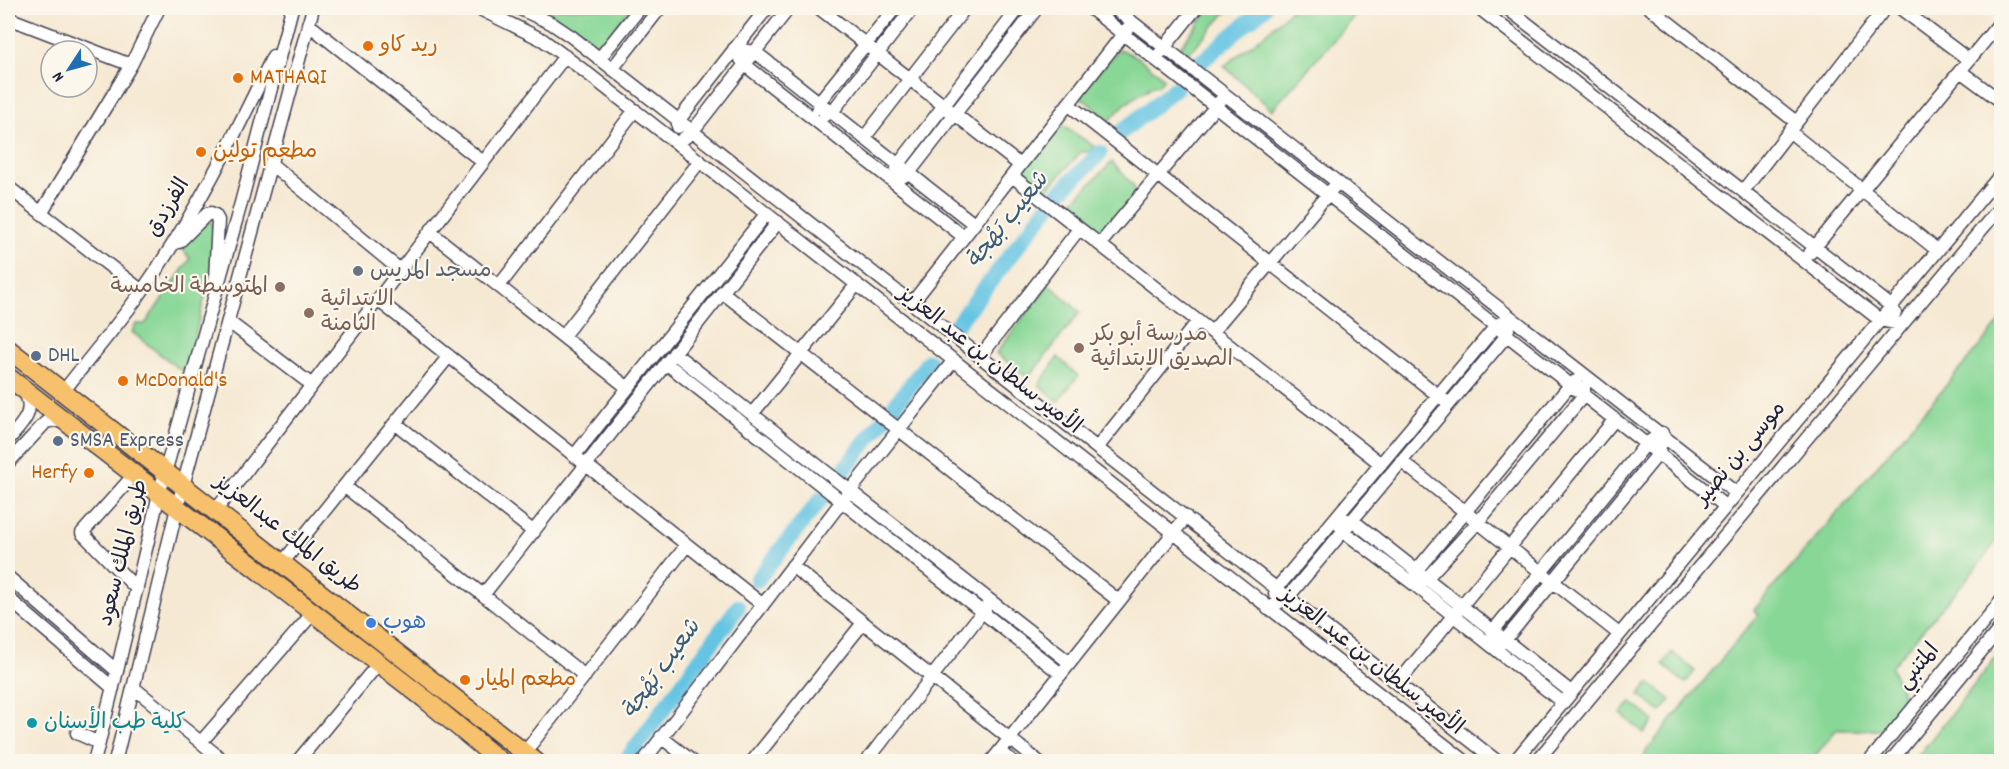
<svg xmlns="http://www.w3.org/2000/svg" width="2009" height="769" font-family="Dekko,'Playpen Sans Arabic',sans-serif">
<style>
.green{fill:#88d796;stroke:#557c68;stroke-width:1.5}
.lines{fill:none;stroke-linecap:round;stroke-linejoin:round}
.river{stroke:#65c4e3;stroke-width:16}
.minor-casing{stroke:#424052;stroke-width:15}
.highway-casing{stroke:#424052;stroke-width:21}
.minor{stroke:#fff;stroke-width:12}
.highway{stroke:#f7c06c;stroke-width:18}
.food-dot{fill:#e8710a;stroke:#fbf7ec;stroke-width:2}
.worship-dot{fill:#6b7280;stroke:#fbf7ec;stroke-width:2}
.education-dot{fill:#8d6e63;stroke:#fbf7ec;stroke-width:2}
.service-dot{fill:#5c6f8a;stroke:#fbf7ec;stroke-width:2}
.shop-dot{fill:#3f7fe0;stroke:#fbf7ec;stroke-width:2}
.culture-dot{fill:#0f9aa8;stroke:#fbf7ec;stroke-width:2}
.labels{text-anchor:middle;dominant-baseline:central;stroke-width:4.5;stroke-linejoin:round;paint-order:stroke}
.food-label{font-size:22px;fill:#c56008;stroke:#fbf7ec;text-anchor:start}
.street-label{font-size:22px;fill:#22223b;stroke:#fbf7ec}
.worship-label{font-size:22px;fill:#5b616d;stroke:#fbf7ec;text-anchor:start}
.education-label{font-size:22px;fill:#785e54;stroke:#fbf7ec;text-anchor:start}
.service-label{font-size:22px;fill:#4e5e75;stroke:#fbf7ec;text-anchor:start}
.shop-label{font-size:22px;fill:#366cbe;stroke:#fbf7ec;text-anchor:start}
.culture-label{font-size:22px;fill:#0d838f;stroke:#fbf7ec;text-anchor:start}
.water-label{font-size:24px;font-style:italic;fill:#395b76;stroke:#fbf7ec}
</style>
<rect width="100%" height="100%" fill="#fbf7ec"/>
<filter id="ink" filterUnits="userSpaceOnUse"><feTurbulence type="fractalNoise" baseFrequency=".0167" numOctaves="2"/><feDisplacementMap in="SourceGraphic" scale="12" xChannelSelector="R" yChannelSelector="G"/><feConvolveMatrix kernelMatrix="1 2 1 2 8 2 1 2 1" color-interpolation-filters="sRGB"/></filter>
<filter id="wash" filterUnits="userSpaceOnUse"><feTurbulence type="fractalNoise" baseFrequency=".008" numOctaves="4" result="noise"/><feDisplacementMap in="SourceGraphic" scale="24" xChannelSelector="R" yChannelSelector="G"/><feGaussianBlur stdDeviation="1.35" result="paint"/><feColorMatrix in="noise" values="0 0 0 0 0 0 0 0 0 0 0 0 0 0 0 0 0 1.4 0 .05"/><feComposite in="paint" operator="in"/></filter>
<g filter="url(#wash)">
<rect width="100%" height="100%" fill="#f6e9d3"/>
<path class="green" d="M 545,8 L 631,8 L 600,45 L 595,47 L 550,18 Z
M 1210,8 L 1230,8 L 1188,54 L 1180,47 Z
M 1293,8 L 1362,8 L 1272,110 L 1224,66 L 1264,35 Z
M 1120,49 L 1139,58 L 1164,78 L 1158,86 L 1154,85 L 1125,104 L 1109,121 L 1081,97 L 1090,79 Z
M 1057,122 L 1094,146 L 1089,152 L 1081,152 L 1044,193 L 1023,177 L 1021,170 Z
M 1112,162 L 1134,186 L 1135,195 L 1102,235 L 1097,237 L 1061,206 L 1074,200 Z
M 212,222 C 221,255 194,335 185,371 L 179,369 L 132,332 L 136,324 L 145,324 L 190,259 L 182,248 L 202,223 Z
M 1049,284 L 1080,312 L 1028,378 L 996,353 Z
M 2001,321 L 2001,535 L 1977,567 L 1891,667 L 1906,702 L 1884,730 L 1836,730 L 1811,761 L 1643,761 L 1646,751 L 1758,615 L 1754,610 Z
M 1058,357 L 1078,376 L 1058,401 L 1039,385 Z
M 2001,651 L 2001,761 L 1914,761 Z
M 1672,652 L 1695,671 L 1685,683 L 1663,665 Z
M 1649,683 L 1671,700 L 1661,712 L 1639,695 Z
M 1631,702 L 1654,721 L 1644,733 L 1621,714 Z"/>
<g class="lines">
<path class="river" d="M 1201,62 L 1264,8
M 1120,133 L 1176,88
M 957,324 L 1058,194 L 1100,153
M 841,474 L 929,361
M 757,580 L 821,499
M 625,762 L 738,607"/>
</g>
</g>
<g filter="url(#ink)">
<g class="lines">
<g class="minor-casing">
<path id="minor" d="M 478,8 L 543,40 L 587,73 C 880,302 1171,534 1466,762
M 518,8 L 551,23 L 572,37 L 1498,762
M 819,8 L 1020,165
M 1090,8 L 1725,506
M 1114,8 L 1736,493
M 1479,8 L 1880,320 L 1901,324
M 1507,8 L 1891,306 L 1895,313
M 1650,8 L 1796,122
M 1900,8 L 1969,60
M 8,18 L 131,65
M 308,24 L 483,162
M 1160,53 L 1196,8
M 599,59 L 640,8
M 612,69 L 660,8
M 1960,71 L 2002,102
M 1068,104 L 1449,404
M 818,108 L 819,102 L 895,8
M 825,115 L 832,112 L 913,8
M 678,127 L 678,121 L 767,8
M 1789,131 L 1937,250
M 864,138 L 965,8
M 678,143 L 692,132 L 789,8
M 271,164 L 400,270
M 896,173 L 898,165 L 1019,8
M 1012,176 L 1381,464
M 902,177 L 909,173 L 1037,8
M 8,187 L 142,291
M 1743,191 L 1885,8
M 41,213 L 131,65 L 159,8
M 430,232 L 628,388
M 964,237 L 745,65 L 734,49 L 755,52 L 974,224
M 179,242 L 207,214 L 211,213 L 215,215 L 218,220 L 215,280
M 1100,244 L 1221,100
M 1810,253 L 2002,20
M 499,286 L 635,110
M 722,292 L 1119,601
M 378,300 L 763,605
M 912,303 L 1128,28
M 229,322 L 312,385
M 1212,332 L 1333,188
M 563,336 L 700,161
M 674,353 L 1070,663
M 980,357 L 1079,229
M 666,363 L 1061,674
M 63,392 C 89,358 117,326 142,291 C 194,217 234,137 273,56
M 752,414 L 857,284
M 395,423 L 534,532
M 1662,433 L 1659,453 L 1505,640 L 1493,647 L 1493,631 L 1646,444 Z
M 8,440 C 21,425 37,412 24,391
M 1097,448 L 1198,321
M 574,456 L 767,213
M 1401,461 L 1619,634
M 8,463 L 46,422 L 55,420 L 66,423
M 134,475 L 82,533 L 137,589
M 344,486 L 483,595 L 778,222
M 216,510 L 565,56
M 1346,520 L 1352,520 L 1571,692
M 1340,526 L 1343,531 L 1415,585 L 1562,702
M 283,562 L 449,356
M 792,566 L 1039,762
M 8,577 L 117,671
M 1415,577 L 1416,571 L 1571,384 L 1576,381
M 1421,581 L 1426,579 L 1478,522 L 1584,395 L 1584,387
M 1275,594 L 1277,588 L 1496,326 L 1502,322
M 483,595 L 585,676
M 8,598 L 113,688
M 1268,609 L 1288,597 L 1507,335 L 1508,329
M 1398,683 L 1615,419
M 134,688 L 225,762
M 77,733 L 99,743
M 661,737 L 693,762
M 201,742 L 313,613
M 1000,751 L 1013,762
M 525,752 L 687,545
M 94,762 L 117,671 L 159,494 L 241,203 L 292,8
M 115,762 L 177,508 L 313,8
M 297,762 L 378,664
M 643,762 L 842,501 L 954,360
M 752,762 L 863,623
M 866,762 L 986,607
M 991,762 L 1186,517
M 1514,762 L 2002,173
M 1536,762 L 2002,205
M 1869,762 L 2002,600
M 1890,762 L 2002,626"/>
</g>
<g class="highway-casing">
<path id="highway" d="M 8,349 L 536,762
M 8,377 L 425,699 L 501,762"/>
</g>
<use href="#minor" class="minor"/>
<use href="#highway" class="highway"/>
</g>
</g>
<g class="food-dot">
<circle cx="368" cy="46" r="6"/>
<circle cx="238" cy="78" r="6"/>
<circle cx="201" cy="152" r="6"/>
<circle cx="123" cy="381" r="6"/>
<circle cx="89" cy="473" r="6"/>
<circle cx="465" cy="680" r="6"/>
</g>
<circle class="worship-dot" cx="358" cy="271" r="6"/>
<g class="education-dot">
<circle cx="280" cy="287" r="6"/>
<circle cx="309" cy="313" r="6"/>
<circle cx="1079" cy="348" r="6"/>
</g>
<g class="service-dot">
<circle cx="36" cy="356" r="6"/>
<circle cx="58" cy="441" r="6"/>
</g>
<circle class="shop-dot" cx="371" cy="623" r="6"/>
<circle class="culture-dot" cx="32" cy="723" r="6"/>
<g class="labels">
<g class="food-label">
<text x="380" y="46">ريد كاو</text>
<text x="250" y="78">MATHAQI</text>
<text x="213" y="152">مطعم تولين</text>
<text x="135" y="381">McDonald's</text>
<text x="77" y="473" text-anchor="end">Herfy</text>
<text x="477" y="680">مطعم الميار</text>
</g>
<g class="street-label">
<text transform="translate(169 208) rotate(-59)">الفرزدق</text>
<text transform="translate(989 361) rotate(38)">الأمير سلطان بن عبد العزيز</text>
<text transform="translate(1741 454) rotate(-50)">موسى بن نصير</text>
<text transform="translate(287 535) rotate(38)">طريق الملك عبدالعزيز</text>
<text transform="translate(124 553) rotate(-76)">طريق الملك سعود</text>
<text transform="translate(1371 662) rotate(38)">الأمير سلطان بن عبد العزيز</text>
<text transform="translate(1919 667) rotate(-50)">المتنبي</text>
</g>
<g class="worship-label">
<text x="370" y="271">مسجد المريس</text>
</g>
<g class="education-label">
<text x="268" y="287" text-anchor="end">المتوسطة الخامسة</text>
<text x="321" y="300">الابتدائية<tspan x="321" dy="25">الثامنة</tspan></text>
<text x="1091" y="335">مدرسة أبو بكر<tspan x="1091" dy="25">الصديق الابتدائية</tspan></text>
</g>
<g class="service-label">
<text x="48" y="356">DHL</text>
<text x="70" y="441">SMSA Express</text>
</g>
<g class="shop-label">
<text x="383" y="623">هوب</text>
</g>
<g class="culture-label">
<text x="44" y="723">كلية طب الأسنان</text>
</g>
<g class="water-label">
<text transform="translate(1008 221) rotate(-51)">شعيب بَهْجة</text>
<text transform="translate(662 670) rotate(-54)">شعيب بَهْجة</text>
</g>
</g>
<rect width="2009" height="769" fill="none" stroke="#fbf7ec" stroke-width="30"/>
<g transform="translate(69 69) rotate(234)"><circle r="28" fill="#fbf7ec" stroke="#a4a2a5" stroke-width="1.5"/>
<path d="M0-4.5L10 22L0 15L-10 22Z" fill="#1f6fb2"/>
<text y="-9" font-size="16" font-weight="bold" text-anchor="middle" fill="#22223b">N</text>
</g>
</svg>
